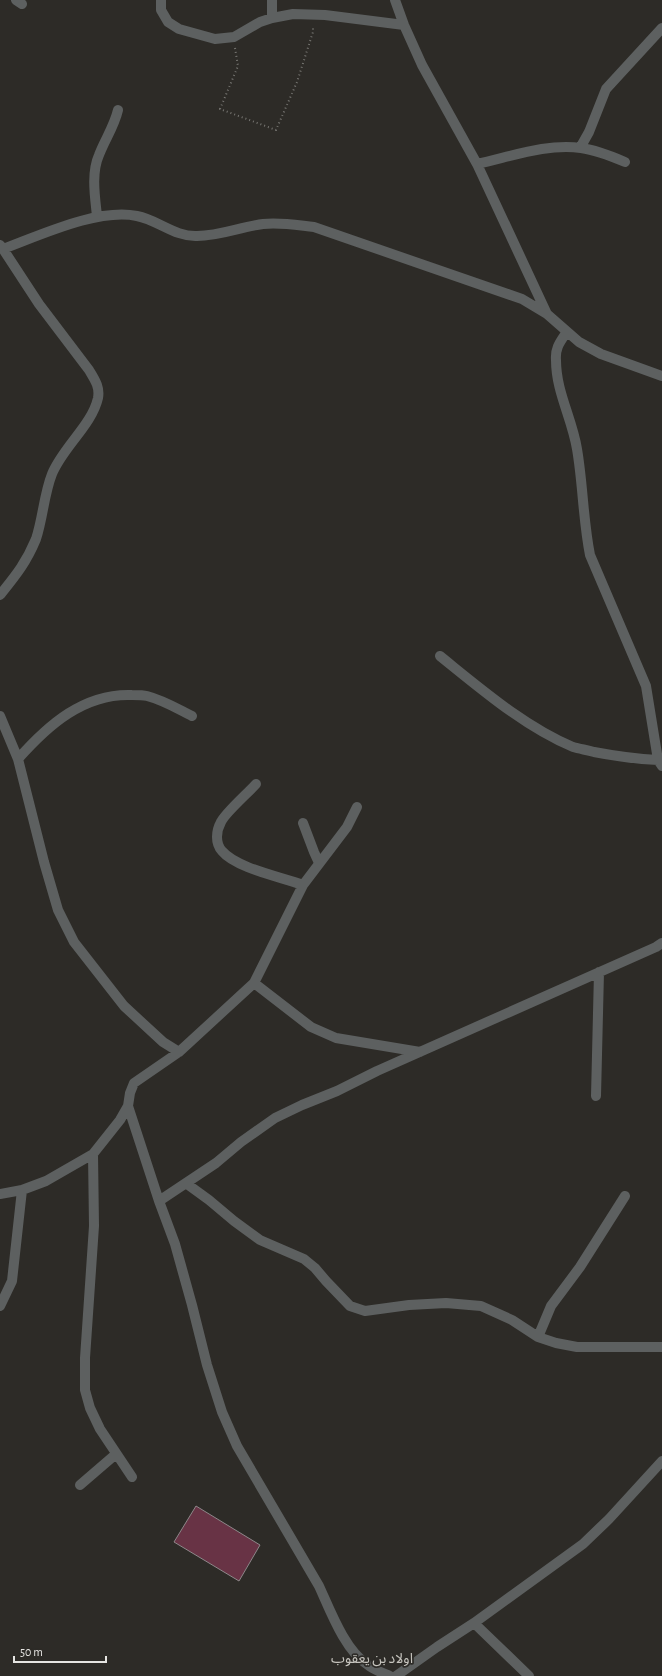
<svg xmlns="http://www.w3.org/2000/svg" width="662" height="1676" font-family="'Alegreya Sans','Noto Sans Arabic',sans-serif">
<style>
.building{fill:#683345;stroke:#8d8789}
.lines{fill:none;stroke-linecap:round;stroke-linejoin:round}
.path{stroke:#777672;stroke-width:2;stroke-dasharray:1 3;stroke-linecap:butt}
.street{stroke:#5d6060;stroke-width:10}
.labels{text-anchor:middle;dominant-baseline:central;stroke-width:3.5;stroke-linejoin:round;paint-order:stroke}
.quarter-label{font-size:14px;fill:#c6c4be;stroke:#2d2b27}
</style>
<rect width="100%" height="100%" fill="#2d2b27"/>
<path class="building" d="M 196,1506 L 260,1545 L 239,1581 L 174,1542 Z"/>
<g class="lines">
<path class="path" d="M 235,48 L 238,66 L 220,109 L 276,130 L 297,82 L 313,32 L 313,26"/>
<path class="street" d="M 16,0 L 22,4
M 161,0 L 161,10 L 168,22 L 179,29 L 215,39 L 234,37 L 260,22 L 272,18 L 293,14 L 325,15 L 404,25
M 395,0 L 404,25 L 422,65 L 477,164 L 547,314
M 272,18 L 272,0
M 580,148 L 589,132 L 606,89 L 662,28
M 477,164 C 510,157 547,143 581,148 C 596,150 611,156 625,162
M 97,216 C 95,197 91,173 99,155 C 105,139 114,127 118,110
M 0,245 L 3,249 C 41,235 98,208 137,216 C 158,220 175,237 197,236 C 220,236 240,227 263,224 C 280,222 296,225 314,227 L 522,299 L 547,314 L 579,342 L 601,354 L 662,376
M 566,333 C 560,342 555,348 556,360 C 556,392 572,418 577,449 C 583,484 583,520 590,555 L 646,686 L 658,760 L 662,766
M 0,595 C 16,575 26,563 36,539 C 43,518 44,494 52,474 C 63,447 92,425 98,398 C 100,387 95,380 89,370 L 39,304 L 3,249
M 440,656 C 481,689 525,727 573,747 C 580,749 587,750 594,752 C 615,756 636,759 658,760
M 0,716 L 18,759 L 44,862 L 58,910 L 74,942 L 124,1006 L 163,1042 L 179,1052
M 18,759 C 48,725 84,693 132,695 C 137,695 143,695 147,696 C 163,700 178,709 192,716
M 256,784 C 248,793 225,813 221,822 C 216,831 215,843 222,851 C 236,868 281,877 303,885
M 303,823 L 314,852 L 319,863
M 254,983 L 311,1027 L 336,1038 L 420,1052
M 596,1096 L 599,972
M 128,1106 L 159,1201
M 93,1154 L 94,1226 L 85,1358 L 85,1390 L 90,1408 L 100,1429 L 132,1477
M 187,1184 L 209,1200 L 234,1221 L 260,1240 L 304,1259 L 315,1268 L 326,1281 L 350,1306 L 365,1311 L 409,1305 L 446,1303 L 481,1306 L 512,1320 L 538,1337 L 556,1343 L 577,1347 L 662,1347
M 0,1194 L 22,1190 L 46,1181 L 93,1154 L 120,1120 L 128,1106 L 130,1093 L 134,1083 L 179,1052 L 254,983 L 303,885 L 347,827 L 357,807
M 0,1306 L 12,1281 L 22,1190
M 538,1337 L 551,1306 L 580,1267 L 625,1196
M 80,1485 L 116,1454
M 474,1623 L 529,1676
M 390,1676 C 383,1673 374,1670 368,1665 C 345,1651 330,1610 319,1586 L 237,1446 L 222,1412 L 207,1365 L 192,1305 L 175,1244 L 159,1201 L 216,1163 L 241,1142 L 275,1118 L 302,1105 L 337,1091 L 377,1071 L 656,947 L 662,943
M 396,1676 L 437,1647 L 474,1623 L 583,1544 L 609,1519 L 662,1461"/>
</g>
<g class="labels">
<g class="quarter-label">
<text x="372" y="1659">اولاد بن يعقوب</text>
</g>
</g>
<path d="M14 1656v6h92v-6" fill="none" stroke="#e6e5e2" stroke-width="2"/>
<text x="20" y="1656" font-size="12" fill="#e6e5e2" stroke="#2d2b27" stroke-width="3" paint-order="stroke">50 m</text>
</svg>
